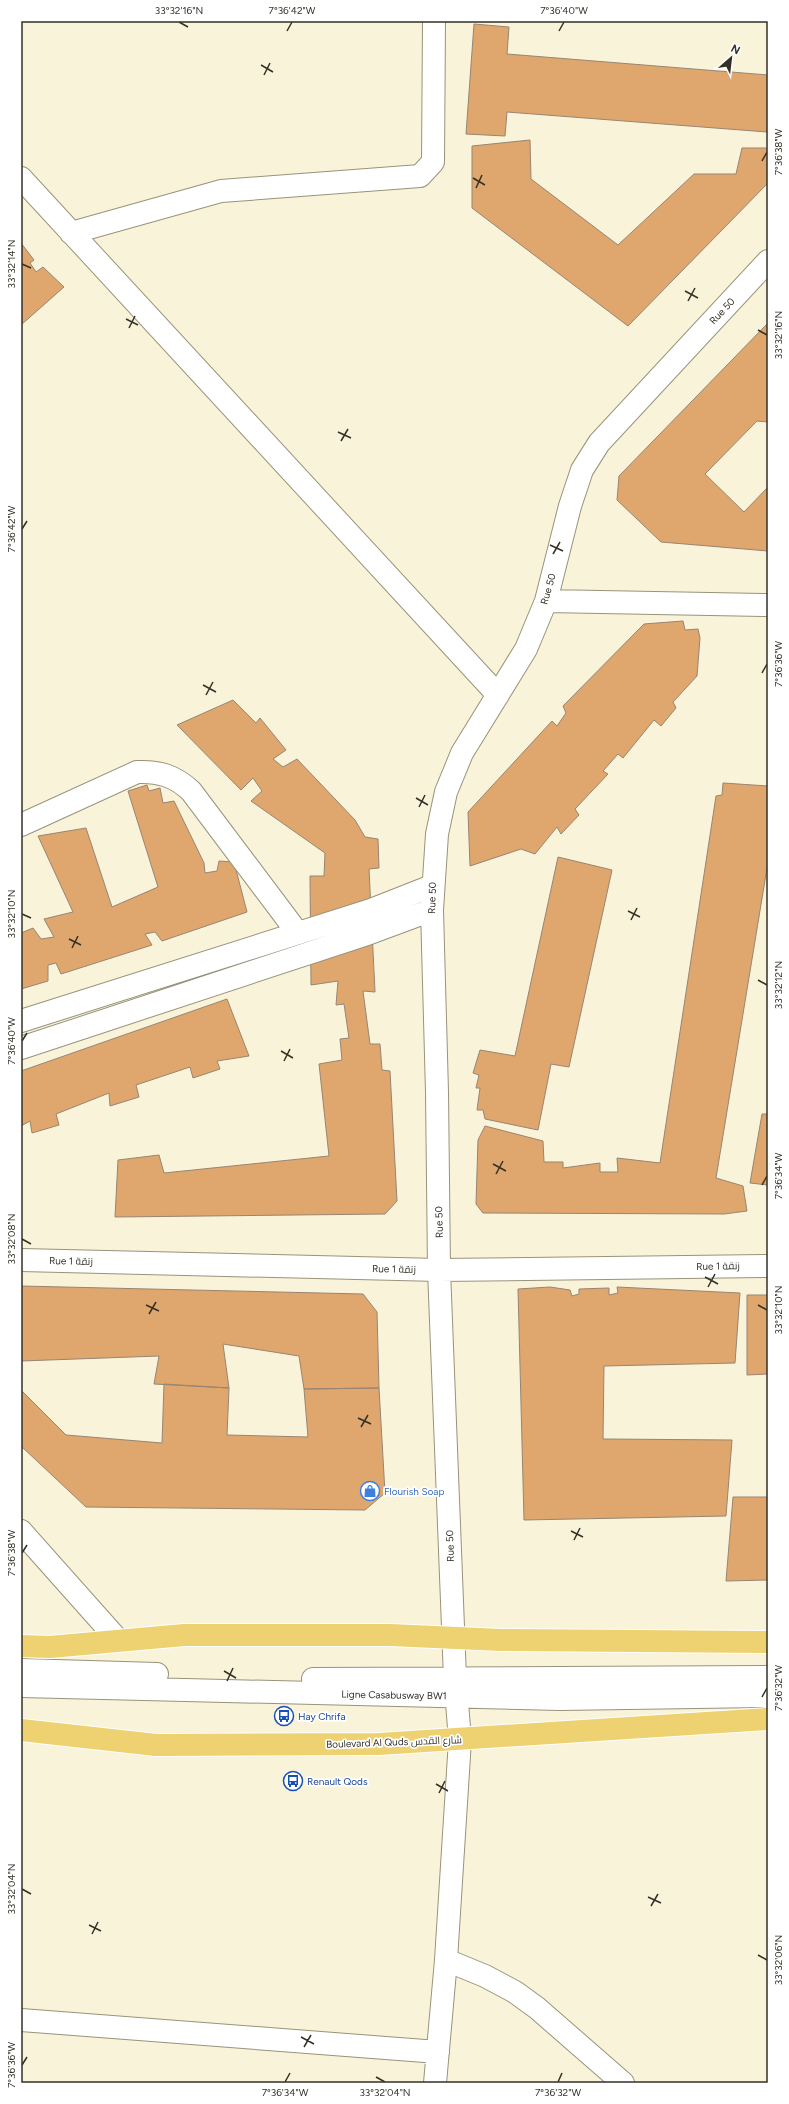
<svg xmlns="http://www.w3.org/2000/svg" width="789" height="2104" font-family="Figtree,Cairo,sans-serif">
<style>
.building{fill:#dfa76d;stroke:#978573}
.lines{fill:none;stroke-linecap:round;stroke-linejoin:round}
.minor-casing{stroke:#98937b;stroke-width:24}
.major-casing{stroke:#fff;stroke-width:24}
.minor{stroke:#fff;stroke-width:22}
.major{stroke:#eed171;stroke-width:22}
.ticks{fill:none;stroke:#333127;stroke-width:1.5}
.labels{text-anchor:middle;dominant-baseline:central;stroke-width:3.5;stroke-linejoin:round;paint-order:stroke}
.street-label{font-size:10px;fill:#333127;stroke:#fff}
.shop-label{font-size:10px;fill:#366cbe;stroke:#fff;text-anchor:start}
.transit-label{font-size:10px;fill:#164399;stroke:#fff;text-anchor:start}
.neatline{fill:none;stroke:#333127;stroke-width:1.5}
.ticks-label{font-size:10px;text-anchor:middle;fill:#333127}
</style>
<rect width="100%" height="100%" fill="#f9f3d9"/>
<path class="building" d="M 474,24 L 509,27 L 507,54 L 768,75 L 767,132 L 507,112 L 505,136 L 466,134 Z
M 530,140 L 531,179 L 618,245 L 694,174 L 736,174 L 742,148 L 768,148 L 768,183 L 628,326 L 472,208 L 472,146 Z
M 21,243 L 34,260 L 30,263 L 36,272 L 43,267 L 64,287 L 21,325 Z
M 768,323 L 768,422 L 757,421 L 705,474 L 744,512 L 768,487 L 768,551 L 661,542 L 617,500 L 619,476 Z
M 683,621 L 685,630 L 698,629 L 700,638 L 697,676 L 673,702 L 676,708 L 661,726 L 654,720 L 623,758 L 618,754 L 603,771 L 608,774 L 575,809 L 579,815 L 561,834 L 557,827 L 535,854 L 521,849 L 470,866 L 468,812 L 552,721 L 557,726 L 566,713 L 563,706 L 644,624 Z
M 233,700 L 256,723 L 260,718 L 286,750 L 273,759 L 283,767 L 297,759 L 355,820 L 365,837 L 378,839 L 379,868 L 369,869 L 375,992 L 363,991 L 370,1044 L 380,1044 L 382,1070 L 390,1071 L 397,1201 L 385,1214 L 115,1217 L 118,1160 L 159,1155 L 164,1173 L 329,1156 L 319,1064 L 342,1060 L 340,1039 L 349,1038 L 344,1004 L 336,1005 L 338,981 L 311,985 L 310,876 L 324,876 L 325,853 L 251,801 L 262,791 L 253,778 L 241,790 L 177,725 Z
M 723,783 L 768,786 L 768,862 L 716,1178 L 743,1186 L 747,1211 L 724,1214 L 483,1213 L 476,1204 L 478,1140 L 485,1126 L 543,1141 L 544,1162 L 563,1162 L 563,1168 L 600,1163 L 600,1172 L 618,1172 L 617,1158 L 660,1163 L 716,796 L 722,795 Z
M 147,785 L 149,791 L 160,788 L 163,803 L 174,801 L 204,863 L 205,873 L 217,871 L 219,861 L 234,862 L 247,912 L 162,941 L 155,932 L 145,934 L 152,945 L 61,974 L 56,963 L 48,965 L 48,981 L 21,989 L 21,933 L 33,928 L 41,939 L 54,937 L 44,919 L 73,912 L 38,836 L 86,828 L 112,907 L 158,887 L 128,791 Z
M 558,857 L 612,870 L 569,1067 L 551,1064 L 538,1130 L 485,1119 L 483,1110 L 477,1110 L 480,1088 L 476,1088 L 479,1075 L 473,1073 L 480,1050 L 515,1056 Z
M 227,999 L 249,1056 L 217,1061 L 220,1069 L 193,1078 L 190,1067 L 136,1085 L 139,1097 L 110,1106 L 109,1093 L 56,1114 L 59,1125 L 32,1133 L 30,1121 L 21,1126 L 21,1071 Z
M 762,1114 L 768,1114 L 768,1185 L 750,1183 Z
M 21,1286 L 363,1294 L 377,1312 L 379,1388 L 304,1389 L 299,1356 L 223,1344 L 229,1388 L 154,1384 L 159,1356 L 21,1361 Z
M 550,1287 L 570,1290 L 572,1296 L 579,1294 L 579,1289 L 609,1288 L 609,1295 L 618,1293 L 617,1287 L 740,1293 L 735,1363 L 604,1366 L 603,1439 L 732,1440 L 726,1516 L 524,1520 L 518,1289 Z
M 747,1295 L 768,1295 L 768,1374 L 747,1375 Z
M 164,1384 L 229,1388 L 227,1435 L 308,1437 L 304,1389 L 379,1388 L 385,1493 L 365,1510 L 86,1507 L 21,1446 L 21,1390 L 66,1435 L 162,1443 Z
M 733,1497 L 768,1497 L 768,1580 L 726,1581 Z"/>
<g class="lines">
<g class="minor-casing">
<path id="minor" d="M 21,178 L 498,695
M 71,233 L 221,191 L 420,176 L 433,162 L 434,21
M 546,601 L 768,605
M 21,825 L 137,772 C 159,771 175,776 191,791 L 297,932
M 21,1021 L 371,910 L 432,886
M 21,1048 L 370,933 L 432,910
M 21,1260 L 439,1270 L 768,1266
M 21,1531 L 118,1640
M 21,1670 L 157,1674
M 313,1679 L 768,1677
M 21,1686 L 560,1699 L 768,1696
M 446,1960 L 485,1976 L 515,1992 L 537,2008 L 623,2083
M 21,2020 L 438,2052
M 435,2083 L 446,1960 L 460,1740 L 455,1678 L 439,1270 L 437,1092 L 432,910 L 437,834 L 446,792 L 462,753 L 526,649 L 546,601 L 570,506 L 582,470 L 599,443 L 768,261"/>
</g>
<g class="major-casing">
<path id="major" d="M 21,1646 L 50,1647 L 184,1635 L 390,1635 L 501,1640 L 768,1642
M 21,1730 L 156,1745 L 379,1744 L 768,1719"/>
</g>
<use href="#minor" class="minor"/>
<use href="#major" class="major"/>
</g>
<path class="ticks" d="M 179,22 L 188,27M 287,31 L 292,22M 559,31 L 564,22M 261,65 L 273,72M 264,75 L 270,63M 762,161 L 767,152M 473,178 L 485,185M 476,188 L 482,175M 22,264 L 31,268M 685,291 L 698,298M 688,301 L 695,288M 126,319 L 138,325M 129,328 L 135,316M 758,330 L 767,335M 338,432 L 351,438M 341,441 L 348,429M 22,529 L 27,521M 550,545 L 563,551M 553,554 L 560,542M 762,673 L 767,664M 203,685 L 216,692M 206,695 L 213,682M 416,798 L 428,805M 419,807 L 425,795M 628,911 L 640,917M 22,914 L 31,918M 631,920 L 637,908M 69,939 L 81,945M 72,948 L 78,936M 758,980 L 767,985M 22,1041 L 27,1033M 281,1051 L 293,1058M 284,1061 L 290,1049M 493,1164 L 506,1171M 496,1174 L 503,1161M 762,1185 L 767,1176M 22,1239 L 31,1244M 705,1277 L 718,1284M 708,1287 L 715,1274M 146,1305 L 159,1311M 758,1305 L 767,1310M 149,1314 L 156,1302M 358,1418 L 371,1424M 361,1427 L 368,1415M 571,1531 L 583,1537M 574,1540 L 580,1528M 22,1553 L 27,1545M 224,1671 L 236,1678M 227,1681 L 233,1668M 762,1697 L 767,1688M 436,1784 L 448,1791M 439,1793 L 445,1781M 22,1889 L 31,1894M 648,1897 L 661,1903M 651,1906 L 658,1894M 89,1925 L 101,1931M 92,1934 L 98,1922M 758,1955 L 767,1960M 301,2037 L 314,2044M 304,2047 L 311,2035M 22,2065 L 27,2057M 376,2077 L 385,2082M 285,2082 L 290,2073M 558,2082 L 562,2073"/>
<defs>
<g id="shop-ring" transform="scale(1)"><circle r="9.5" fill="#fff" stroke="#3f7fe0" stroke-width="1.5"/><path d="M-5-2.5h2.3a2.7 3.5 0 0 1 5.4 0H5L5.5 6h-11ZM-1.5-2.5h3a1.5 2.3 0 0 0-3 0Z" fill="#3f7fe0"/></g>
<g id="bus-ring" transform="scale(1)"><circle r="9.5" fill="#fff" stroke="#1a4fb4" stroke-width="1.5"/><path d="M-5-6H5V4H4V6H2V4H-2V6H-4V4H-5ZM-3.5-4V0h7V-4ZM-3.5 1.2v1.5H-2V1.2ZM2 1.2v1.5H3.5V1.2Z" fill="#1a4fb4"/></g>
</defs>
<g fill-rule="evenodd">
<use href="#shop-ring" x="370" y="1491"/>
<use href="#bus-ring" x="284" y="1716"/>
<use href="#bus-ring" x="293" y="1781"/>
</g>
<g class="labels">
<g class="street-label">
<text transform="translate(722 311) rotate(-47)">Rue 50</text>
<text transform="translate(548 589) rotate(-74)">Rue 50</text>
<text transform="translate(432 898) rotate(-88)">Rue 50</text>
<text transform="translate(439 1222) rotate(-91)">Rue 50</text>
<text transform="translate(71 1261) rotate(1)">Rue 1 زنقة</text>
<text transform="translate(718 1266) rotate(-1)">Rue 1 زنقة</text>
<text transform="translate(394 1269) rotate(1)">Rue 1 زنقة</text>
<text transform="translate(450 1546) rotate(-92)">Rue 50</text>
<text transform="translate(394 1695) rotate(1)">Ligne Casabusway BW1</text>
<text transform="translate(394 1742) rotate(-2)">Boulevard Al Quds شارع القدس</text>
</g>
<g class="shop-label">
<text x="384" y="1491">Flourish Soap</text>
</g>
<g class="transit-label">
<text x="298" y="1716">Hay Chrifa</text>
<text x="307" y="1781">Renault Qods</text>
</g>
</g>
<rect width="789" height="2104" fill="none" stroke="#ffffff" stroke-width="44"/>
<g transform="translate(731 58) rotate(28)" stroke="#ffffff" stroke-width="3" paint-order="stroke">
<path d="M0-3L7 15L0 10L-7 15Z" fill="#333127"/>
<text y="-6" font-size="11" font-weight="bold" text-anchor="middle" fill="#333127">N</text>
</g>
<rect x="22" y="22" width="745" height="2060" class="neatline"/>
<g class="ticks-label">
<text x="179" y="14">33°32'16"N</text>
<text x="292" y="14">7°36'42"W</text>
<text x="564" y="14">7°36'40"W</text>
<text transform="translate(778 152) rotate(-90)" y="4">7°36'38"W</text>
<text transform="translate(11 264) rotate(-90)" y="4">33°32'14"N</text>
<text transform="translate(778 335) rotate(-90)" y="4">33°32'16"N</text>
<text transform="translate(11 529) rotate(-90)" y="4">7°36'42"W</text>
<text transform="translate(778 664) rotate(-90)" y="4">7°36'36"W</text>
<text transform="translate(11 914) rotate(-90)" y="4">33°32'10"N</text>
<text transform="translate(778 985) rotate(-90)" y="4">33°32'12"N</text>
<text transform="translate(11 1041) rotate(-90)" y="4">7°36'40"W</text>
<text transform="translate(778 1176) rotate(-90)" y="4">7°36'34"W</text>
<text transform="translate(11 1239) rotate(-90)" y="4">33°32'08"N</text>
<text transform="translate(778 1310) rotate(-90)" y="4">33°32'10"N</text>
<text transform="translate(11 1553) rotate(-90)" y="4">7°36'38"W</text>
<text transform="translate(778 1688) rotate(-90)" y="4">7°36'32"W</text>
<text transform="translate(11 1889) rotate(-90)" y="4">33°32'04"N</text>
<text transform="translate(778 1960) rotate(-90)" y="4">33°32'06"N</text>
<text transform="translate(11 2065) rotate(-90)" y="4">7°36'36"W</text>
<text x="285" y="2096">7°36'34"W</text>
<text x="385" y="2096">33°32'04"N</text>
<text x="558" y="2096">7°36'32"W</text>
</g>
</svg>
